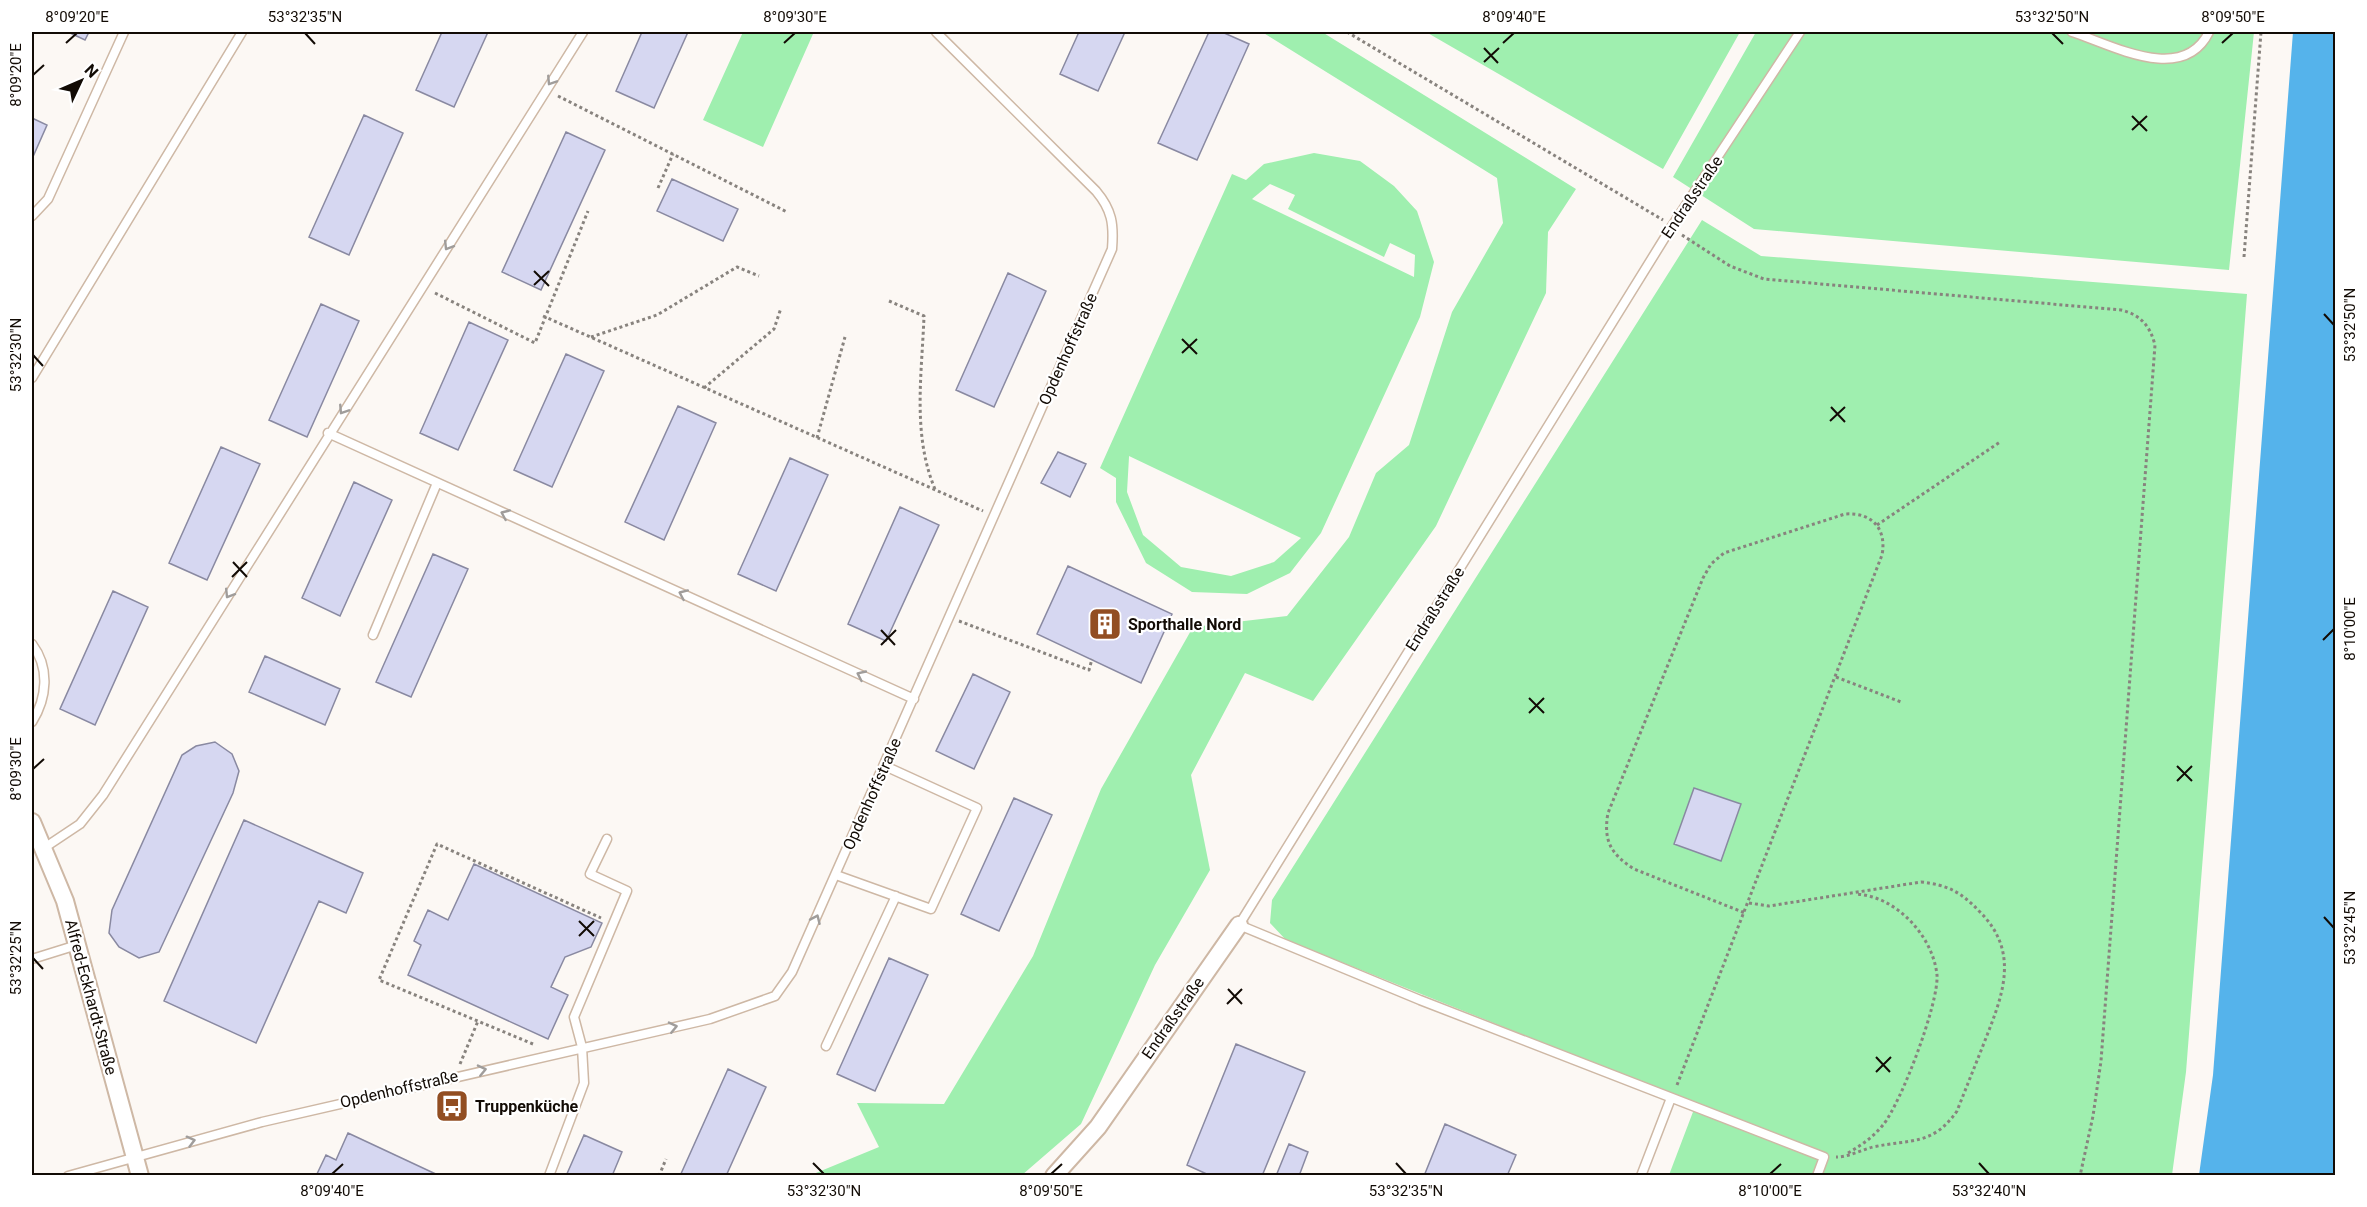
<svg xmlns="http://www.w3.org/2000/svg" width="2367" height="1207" font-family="Roboto,sans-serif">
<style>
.green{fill:#9fefaf;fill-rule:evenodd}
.water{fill:#55b3eb}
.building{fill:#d6d7f1;stroke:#8989a1;stroke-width:1.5}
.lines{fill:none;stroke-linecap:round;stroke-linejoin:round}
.lane-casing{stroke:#ceb8a5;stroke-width:11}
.street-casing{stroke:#ceb8a5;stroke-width:20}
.path{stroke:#88837e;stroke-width:3;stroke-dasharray:3 3;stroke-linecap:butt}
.lane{stroke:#fff;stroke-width:8}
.street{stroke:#fff;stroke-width:16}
.oneway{stroke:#a09d9b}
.ticks{fill:none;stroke:#120b05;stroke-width:2}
.labels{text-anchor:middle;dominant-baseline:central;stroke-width:4.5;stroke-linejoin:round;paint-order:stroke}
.street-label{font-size:16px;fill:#120b05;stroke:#fff}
.poi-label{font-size:16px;font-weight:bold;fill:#120b05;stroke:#fff;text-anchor:start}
.neatline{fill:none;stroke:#120b05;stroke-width:2}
.ticks-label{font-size:15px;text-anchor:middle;fill:#120b05}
</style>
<rect width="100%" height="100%" fill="#fcf8f4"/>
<path class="green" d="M 743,32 L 813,34 L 763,147 L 703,120 Z
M 1262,32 L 1322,32 L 1576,189 L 1548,232 L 1546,293 L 1436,526 L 1313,701 L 1245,673 L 1191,775 L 1210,870 L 1155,965 L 1081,1124 L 1022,1175 L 811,1175 L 879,1147 L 857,1103 L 944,1104 L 1033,956 L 1101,789 L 1193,627 L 1287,616 L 1349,537 L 1376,473 L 1409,445 L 1452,312 L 1503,223 L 1497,178 Z
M 1426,32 L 1740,32 L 1663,169 Z
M 1756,32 L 2254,32 L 2229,270 L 1754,229 L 1673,177 Z
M 1314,153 L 1360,161 L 1394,186 L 1417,211 L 1434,262 L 1420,317 L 1321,533 L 1290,573 L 1247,594 L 1192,592 L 1146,563 L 1116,502 L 1116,478 L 1100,468 L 1232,174 L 1246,180 L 1264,164 ZM 1270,184 L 1295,195 L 1288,209 L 1384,257 L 1390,243 L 1415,255 L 1414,277 L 1252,199 ZM 1129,457 L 1129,456 L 1301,538 L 1274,562 L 1231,576 L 1181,567 L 1143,535 L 1127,492 Z
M 1702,220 L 1761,256 L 2247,294 L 2186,1072 L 2172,1175 L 1669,1175 L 1696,1104 L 1286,940 L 1270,923 L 1272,900 Z"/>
<path class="water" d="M 2293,32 L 2336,32 L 2335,1175 L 2199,1175 L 2213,1075 Z"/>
<path class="building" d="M 68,32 L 89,32 L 85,40 Z
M 442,32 L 488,32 L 454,107 L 416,90 Z
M 642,32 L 688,32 L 654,108 L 616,91 Z
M 1079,32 L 1125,32 L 1098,91 L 1060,74 Z
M 1209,32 L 1222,32 L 1249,44 L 1197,160 L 1158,143 Z
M 364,115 L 403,133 L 349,255 L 309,237 Z
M 32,118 L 47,125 L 32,159 Z
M 566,132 L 605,150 L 541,290 L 502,272 Z
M 672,179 L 738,209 L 723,241 L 657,211 Z
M 1008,273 L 1046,291 L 994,407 L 956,390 Z
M 321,304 L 359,321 L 307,437 L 269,420 Z
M 469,322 L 508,340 L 458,450 L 420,433 Z
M 566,354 L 604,371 L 552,487 L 514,470 Z
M 678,406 L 716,423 L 664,540 L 625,522 Z
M 221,447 L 260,464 L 207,580 L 169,563 Z
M 1058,452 L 1086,464 L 1070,497 L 1041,483 Z
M 790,458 L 828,475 L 776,591 L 738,574 Z
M 354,482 L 392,500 L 340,616 L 302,598 Z
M 900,507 L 939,525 L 886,641 L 848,624 Z
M 433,554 L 468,569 L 411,697 L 376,682 Z
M 1068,566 L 1172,614 L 1141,683 L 1037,634 Z
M 113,591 L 148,607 L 95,725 L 60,709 Z
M 265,656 L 340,689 L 325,725 L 249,692 Z
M 973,674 L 1010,692 L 974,769 L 936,751 Z
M 215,742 L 232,754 L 239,771 L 233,793 L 159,952 L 139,958 L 119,947 L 109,933 L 112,910 L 182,755 L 196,746 Z
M 1694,788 L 1741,804 L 1721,861 L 1674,844 Z
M 1014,798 L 1052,815 L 999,931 L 961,914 Z
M 244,820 L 363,873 L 346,913 L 319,901 L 256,1043 L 164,1001 Z
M 474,864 L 602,923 L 591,947 L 565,957 L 551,987 L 568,995 L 548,1039 L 408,975 L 421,945 L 414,941 L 428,910 L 448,920 Z
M 889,958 L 928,975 L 875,1091 L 837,1074 Z
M 1236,1044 L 1305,1072 L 1262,1176 L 1211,1176 L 1187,1165 Z
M 728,1069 L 766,1087 L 726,1176 L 680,1176 Z
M 1445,1124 L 1516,1155 L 1507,1176 L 1424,1176 Z
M 348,1133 L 440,1176 L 316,1176 L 326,1155 L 336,1160 Z
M 584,1135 L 622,1152 L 612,1176 L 566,1176 Z
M 1289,1144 L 1308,1152 L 1299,1176 L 1276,1176 Z"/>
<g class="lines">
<g class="lane-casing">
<path id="lane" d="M 1800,32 L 1672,226 L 1239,925 L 1420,1000 L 1824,1157 L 1817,1176
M 2072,32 C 2112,45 2183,85 2209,32
M 32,216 L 48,199 L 124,32
M 32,378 L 242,32
M 328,433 L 914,699
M 373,635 L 437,483
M 32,644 C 50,668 47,698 32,722
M 44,848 L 80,824 L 103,795 L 583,32
M 836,875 L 931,909 L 977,808 L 885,766
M 32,959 L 77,945
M 826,1046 L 896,896
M 68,1176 L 262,1122 L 710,1019 L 775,996 L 792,972 L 1112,249 C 1114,224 1112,210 1096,191 L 936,32
M 549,1176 L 584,1083 L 582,1047 L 574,1017 L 627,891 L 590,874 L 607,839
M 1641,1176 L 1671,1098"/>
</g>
<g class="street-casing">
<path id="street" d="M 32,822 L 65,901 L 140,1176
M 1054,1176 L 1098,1127 L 1239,925"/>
</g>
<path class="path" d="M 1347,32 L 1663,220
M 558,96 L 787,212
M 658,188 L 673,154
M 1682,235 L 1730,266 L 1764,279 L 2121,310 C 2141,315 2150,326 2155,345 L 2101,1061 L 2093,1116 L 2080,1176
M 2244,257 L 2261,32
M 435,293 L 535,343 L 588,211
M 889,301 L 924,316 C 922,373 912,435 935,489
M 543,316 L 983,511
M 591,337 L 657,315 L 737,267 L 759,276
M 704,388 L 774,329 L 781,308
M 817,438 L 845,337
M 1877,525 L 2000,442
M 959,621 L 1089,670 L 1092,659
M 1836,677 L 1901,702
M 1749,903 L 1769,906 L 1921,882 C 1948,885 1961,892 1980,912 C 2021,953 2002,997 1984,1043 C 1975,1066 1966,1088 1957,1111 C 1933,1146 1910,1139 1873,1147 C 1861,1150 1849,1157 1836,1157
M 533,1044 L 379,980 L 437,844 L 601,918
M 460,1064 L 478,1021
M 1677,1085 L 1882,555 C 1887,529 1872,512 1845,514 L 1724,553 L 1711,564 L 1703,578 L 1608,813 C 1603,841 1611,854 1634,869 L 1745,913
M 1848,1153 C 1862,1145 1873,1137 1883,1125 C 1901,1103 1939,1003 1937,975 C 1933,936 1896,896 1856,894
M 659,1176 L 666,1159"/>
<use href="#lane" class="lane"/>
<use href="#street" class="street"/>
</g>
<defs><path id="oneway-chevron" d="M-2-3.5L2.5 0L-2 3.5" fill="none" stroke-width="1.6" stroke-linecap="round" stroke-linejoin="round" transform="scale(1.5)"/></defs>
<g class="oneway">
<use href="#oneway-chevron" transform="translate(551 81) rotate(123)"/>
<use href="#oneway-chevron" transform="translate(448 246) rotate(122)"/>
<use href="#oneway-chevron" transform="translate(343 410) rotate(123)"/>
<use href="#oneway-chevron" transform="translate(505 514) rotate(-156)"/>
<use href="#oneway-chevron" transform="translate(229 594) rotate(122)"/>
<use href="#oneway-chevron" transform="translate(683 594) rotate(-156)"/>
<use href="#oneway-chevron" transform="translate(861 675) rotate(-155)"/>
<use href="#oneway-chevron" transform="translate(816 919) rotate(-66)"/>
<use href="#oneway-chevron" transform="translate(673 1027) rotate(-13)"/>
<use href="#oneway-chevron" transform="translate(482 1070) rotate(-13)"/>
<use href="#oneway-chevron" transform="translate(191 1141) rotate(-15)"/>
</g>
<path class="ticks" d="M 305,33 L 315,44M 2052,33 L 2063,44M 66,43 L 77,33M 784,43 L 795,33M 1503,43 L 1514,33M 2222,43 L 2233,33M 1484,48 L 1498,63M 1484,62 L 1499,48M 33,75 L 44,65M 2132,116 L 2147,131M 2132,130 L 2147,116M 534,271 L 549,286M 534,285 L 549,271M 2324,314 L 2334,325M 1182,339 L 1197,354M 1182,353 L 1197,339M 33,355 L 43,366M 1831,407 L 1845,422M 1830,421 L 1845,407M 233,562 L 247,577M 232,577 L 247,562M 881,630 L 895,645M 2323,640 L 2334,629M 881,645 L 896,630M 1529,698 L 1544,713M 1529,713 L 1544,698M 2177,766 L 2192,781M 33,769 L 44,759M 2177,781 L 2192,766M 2324,917 L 2334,928M 579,921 L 594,936M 579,936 L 594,921M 33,958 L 43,969M 1228,989 L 1242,1004M 1227,1004 L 1242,989M 1876,1057 L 1890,1072M 1876,1072 L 1891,1057M 813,1163 L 824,1174M 1396,1163 L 1406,1174M 1979,1163 L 1989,1174M 332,1174 L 343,1164M 1051,1174 L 1062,1164M 1770,1174 L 1781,1164"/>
<defs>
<g id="building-square" transform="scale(1.725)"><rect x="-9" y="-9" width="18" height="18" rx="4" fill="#924e22" stroke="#fff"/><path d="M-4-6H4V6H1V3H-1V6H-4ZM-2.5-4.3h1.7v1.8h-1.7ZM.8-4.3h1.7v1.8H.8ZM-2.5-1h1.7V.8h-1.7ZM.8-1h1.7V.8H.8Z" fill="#fff"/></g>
<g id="bus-square" transform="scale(1.725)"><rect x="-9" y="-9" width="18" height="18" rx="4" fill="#924e22" stroke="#fff"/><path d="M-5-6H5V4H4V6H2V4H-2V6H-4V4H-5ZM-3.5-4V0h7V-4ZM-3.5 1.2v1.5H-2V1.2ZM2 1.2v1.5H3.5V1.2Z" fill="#fff"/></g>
</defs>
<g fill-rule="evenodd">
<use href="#building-square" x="1105" y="624"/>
<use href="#bus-square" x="452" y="1106"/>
</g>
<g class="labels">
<g class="street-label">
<text transform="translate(1692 197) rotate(-56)">Endraßstraße</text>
<text transform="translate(1068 349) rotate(-66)">Opdenhoffstraße</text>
<text transform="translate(1435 609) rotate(-58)">Endraßstraße</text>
<text transform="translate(872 794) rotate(-66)">Opdenhoffstraße</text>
<text transform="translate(91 997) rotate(75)">Alfred-Eckhardt-Straße</text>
<text transform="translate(1173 1018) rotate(-55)">Endraßstraße</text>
<text transform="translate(399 1089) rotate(-13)">Opdenhoffstraße</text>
</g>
<g class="poi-label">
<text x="1128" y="624">Sporthalle Nord</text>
<text x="475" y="1106">Truppenküche</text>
</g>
</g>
<rect width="2367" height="1207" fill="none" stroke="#ffffff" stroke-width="66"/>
<g transform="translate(81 81) rotate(46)" stroke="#ffffff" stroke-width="4.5" paint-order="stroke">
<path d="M0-4.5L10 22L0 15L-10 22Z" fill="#120b05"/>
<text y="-9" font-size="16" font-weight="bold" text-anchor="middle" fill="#120b05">N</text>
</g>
<rect x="33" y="33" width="2301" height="1141" class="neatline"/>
<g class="ticks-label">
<text x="77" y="22">8°09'20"E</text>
<text x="305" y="22">53°32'35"N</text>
<text x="795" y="22">8°09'30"E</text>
<text x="1514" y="22">8°09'40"E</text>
<text x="2052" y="22">53°32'50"N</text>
<text x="2233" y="22">8°09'50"E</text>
<text transform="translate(16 75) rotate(-90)" y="5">8°09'20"E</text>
<text transform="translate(2350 325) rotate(-90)" y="5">53°32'50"N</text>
<text transform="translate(16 355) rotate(-90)" y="5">53°32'30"N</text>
<text transform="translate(2350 629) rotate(-90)" y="5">8°10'00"E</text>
<text transform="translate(16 769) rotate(-90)" y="5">8°09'30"E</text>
<text transform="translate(2350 928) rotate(-90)" y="5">53°32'45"N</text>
<text transform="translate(16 958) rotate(-90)" y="5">53°32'25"N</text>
<text x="332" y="1196">8°09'40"E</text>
<text x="824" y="1196">53°32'30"N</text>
<text x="1051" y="1196">8°09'50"E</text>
<text x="1406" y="1196">53°32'35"N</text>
<text x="1770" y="1196">8°10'00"E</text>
<text x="1989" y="1196">53°32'40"N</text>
</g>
</svg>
